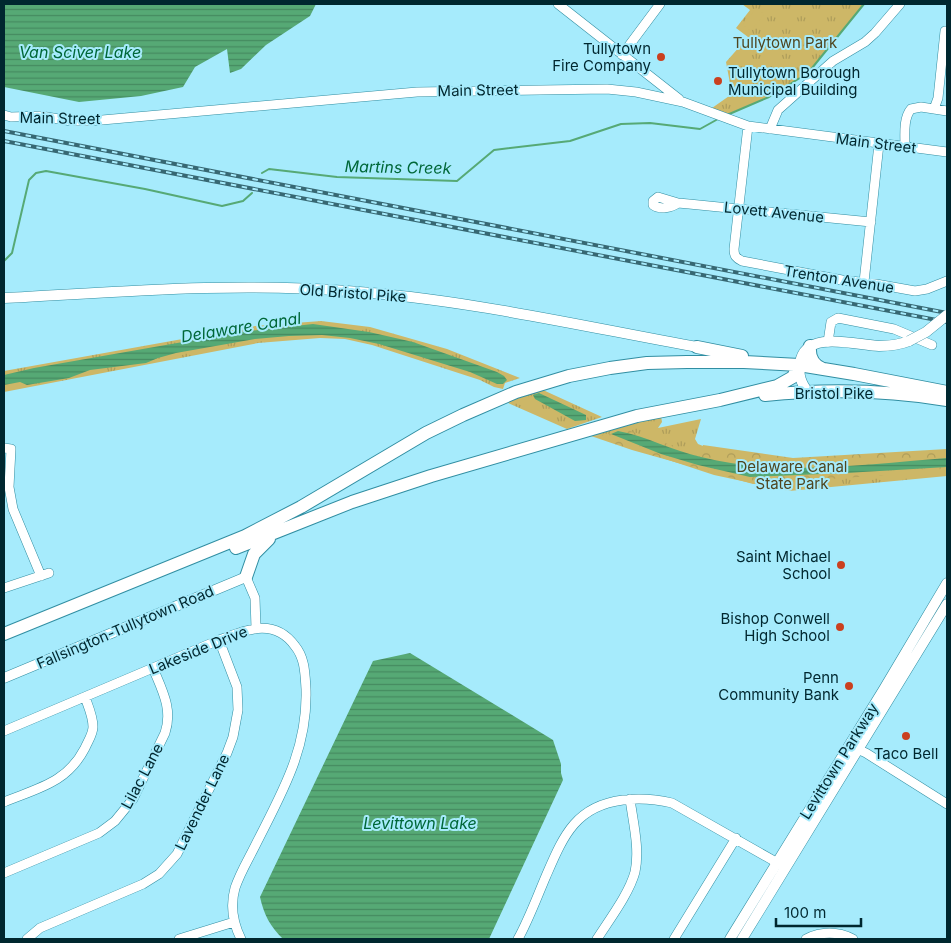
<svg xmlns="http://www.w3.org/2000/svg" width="951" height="943" font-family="Inter,sans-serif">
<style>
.grass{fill:url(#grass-tufts)}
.forest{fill:url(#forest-crowns)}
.garden{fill:#cdb767}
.water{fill:url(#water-rules)}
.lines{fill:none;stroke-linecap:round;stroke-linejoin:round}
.stream{stroke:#56a975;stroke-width:2}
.minor-casing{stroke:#318ea2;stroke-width:10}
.major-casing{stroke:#318ea2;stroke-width:11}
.highway-casing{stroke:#318ea2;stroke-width:14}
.minor{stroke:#fff;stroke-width:9}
.major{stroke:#fff;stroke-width:10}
.highway{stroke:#fff;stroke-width:12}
.rail-casing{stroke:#376873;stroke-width:4}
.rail{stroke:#a6ebfc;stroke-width:2;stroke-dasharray:5.5;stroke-linecap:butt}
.major-bridge-casing{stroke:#318ea2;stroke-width:11;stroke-linecap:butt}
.major-bridge{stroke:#fff;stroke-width:10}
.poi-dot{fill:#ca401f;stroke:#a6ebfc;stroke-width:2}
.labels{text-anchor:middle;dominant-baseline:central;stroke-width:4;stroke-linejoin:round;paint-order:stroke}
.park-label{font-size:15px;fill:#4f451f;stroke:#a6ebfc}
.poi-label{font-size:15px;fill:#00272f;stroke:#a6ebfc;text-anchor:end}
.street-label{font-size:15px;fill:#00272f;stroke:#a6ebfc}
.water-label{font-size:16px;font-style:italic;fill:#006738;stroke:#a6ebfc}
</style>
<defs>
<pattern id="grass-tufts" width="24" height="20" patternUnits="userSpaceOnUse" patternTransform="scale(1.25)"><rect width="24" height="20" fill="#cdb767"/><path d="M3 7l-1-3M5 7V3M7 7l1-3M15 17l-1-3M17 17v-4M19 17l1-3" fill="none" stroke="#ae9d5a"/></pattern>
<pattern id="forest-crowns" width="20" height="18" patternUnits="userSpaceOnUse" patternTransform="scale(1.25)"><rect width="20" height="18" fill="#cdb767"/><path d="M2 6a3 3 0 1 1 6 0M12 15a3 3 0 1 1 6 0" fill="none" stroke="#ae9d5a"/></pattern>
<pattern id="water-rules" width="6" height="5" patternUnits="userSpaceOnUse" patternTransform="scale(1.25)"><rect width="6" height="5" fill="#56a975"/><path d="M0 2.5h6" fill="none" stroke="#458a60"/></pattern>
</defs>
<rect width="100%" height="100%" fill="#a6ebfc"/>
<path class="grass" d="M 742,4 L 864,4 L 808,73 L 769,97 L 728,114 L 712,108 L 732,94 L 726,62 L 748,37 L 736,28 L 750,10 Z
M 321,321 L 370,327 L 447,349 L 520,378 L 505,383 L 503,389 L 494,387 L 480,380 L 372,345 L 345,339 L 320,338 L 258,343 L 4,392 L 4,371 L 255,326 Z
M 543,390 L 602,417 L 567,429 L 506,402 Z
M 661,416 L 662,422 L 658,428 L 701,419 L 695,439 L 698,444 L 703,446 L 772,458 L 823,459 L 947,451 L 947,476 L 789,491 L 714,475 L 623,445 L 607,435 L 591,436 Z"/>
<path class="forest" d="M 622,428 L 668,444 L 701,454 L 703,445 L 793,458 L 947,449 L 947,458 C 866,465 782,477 701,457 C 673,451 646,436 618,431 Z
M 611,434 L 661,454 L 698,465 L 750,477 L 846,473 L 947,467 L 947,471 L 753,484 L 632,450 L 591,436 Z"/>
<path class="garden" d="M 756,8 L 764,14 L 751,31 L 743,25 Z"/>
<path class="water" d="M 4,4 L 316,4 L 310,16 L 266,45 L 241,69 L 230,73 L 227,49 L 195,67 L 183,87 L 141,96 L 79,102 L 4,87 Z
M 313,324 L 369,332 L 413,342 L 497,372 L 504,376 L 507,380 L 503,384 L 497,384 L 470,372 L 379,344 L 350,338 L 322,335 L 289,336 L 255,339 L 176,353 L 158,358 L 146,363 L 90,370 L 69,378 L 27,385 L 20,382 L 4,385 L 4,375 L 34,368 L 240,332 Z
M 539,393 L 586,415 L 586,420 L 575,421 L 535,399 L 533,395 Z
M 618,431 C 646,436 673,451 701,457 C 782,477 866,464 947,458 L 947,467 L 846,473 L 750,477 L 698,465 L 661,454 L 611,434 Z
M 410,653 L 553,740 L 561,764 L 561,773 L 563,780 L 489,939 L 283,939 C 270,926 264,915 260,897 L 373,661 Z"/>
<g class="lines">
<path class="stream" d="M 727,115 L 769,97 L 808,73 L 864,4
M 262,173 L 269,169 L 337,177 L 457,181 L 494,150 L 570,141 L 621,124 L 650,123 L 700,129 L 718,119
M 4,261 L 12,253 L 29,180 L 36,173 L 46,171 L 145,189 L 222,206 L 243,201 L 252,193"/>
<g class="minor-casing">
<path id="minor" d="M 558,4 L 679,99
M 622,55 L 660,4
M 934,109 L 938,98 L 945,31
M 4,115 L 11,117 L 41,116 L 71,121 L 91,121 L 417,92 L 607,89 L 636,92 L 683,102 L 748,126 L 947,152
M 748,126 L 734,249 C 734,256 736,258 742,261 L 842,280 L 876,284 L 915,291 L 927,289 L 947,281
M 770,129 L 778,110 L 833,61 L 865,42 L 875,33 L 900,4
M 905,147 C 905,136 903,118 911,109 L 921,107 L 947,111
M 678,203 L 658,197 L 653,201 L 653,205 C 660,210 671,208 678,203 L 689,204 L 871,222
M 864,282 L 879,144
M 828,342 L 831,322 L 838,318 L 894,329 L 932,345
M 4,448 L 11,449 L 9,487 L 13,509 L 41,576
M 246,577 L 255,598 L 256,628
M 4,588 L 49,573
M 4,731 L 219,640 C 246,630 274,617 295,646 C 305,658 305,674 306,689 C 308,750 281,794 255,846 C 248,860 240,873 235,888 C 230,906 233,923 241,939
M 853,747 L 866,753 L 947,804
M 4,802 C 38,788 67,783 85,748 C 88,741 93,734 93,727 C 93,716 88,706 85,697
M 4,873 L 99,833 L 115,821 L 133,799 L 165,733 C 173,709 162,690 153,668
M 27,939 L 40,928 L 143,884 L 159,874 L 177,854 L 227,753 L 233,737 L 238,710 L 237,687 L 219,640
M 179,939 L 234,922
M 518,939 C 529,919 537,897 546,876 C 563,837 575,806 623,800 C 640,798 655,799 672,803 L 783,866
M 597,939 C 609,920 629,894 635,872 C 640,849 633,822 630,799
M 674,939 L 736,838
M 806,939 C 822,931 837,931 853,939"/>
</g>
<g class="major-casing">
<path id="major" d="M 4,298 C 118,292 233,282 347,291 C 465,299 581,326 697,347
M 808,392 C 801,383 798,375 800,363 C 805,329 855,345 879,346 C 889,346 899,345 909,341
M 4,678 L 246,577
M 730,939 L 884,689 L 947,583
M 742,939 L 947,604"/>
</g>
<g class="highway-casing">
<path id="highway" d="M 810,346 C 809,356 812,365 823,369
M 697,347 L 742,356
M 765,395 C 825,389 887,390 947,400
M 236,548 L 352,502 L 431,476 L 637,416 L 720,400 L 777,386 L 793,377 L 799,365
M 246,577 L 254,554 L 269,539
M 4,634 L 245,536 L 301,507 L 426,433 L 463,415 L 516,392 L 569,376 L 610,368 L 647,363 L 687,362 L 744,362 L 799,365 L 854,374 L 947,392"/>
</g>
<use href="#minor" class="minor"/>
<use href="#major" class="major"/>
<use href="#highway" class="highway"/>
<g class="rail-casing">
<path id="rail" d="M 4,131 L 947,313
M 4,141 L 947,322"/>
</g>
<use href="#rail" class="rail"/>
<g class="major-bridge-casing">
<path id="major-bridge" d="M 909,341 L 926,332 L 947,315"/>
</g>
<use href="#major-bridge" class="major-bridge"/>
</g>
<g class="poi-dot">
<circle cx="661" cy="57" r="5"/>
<circle cx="718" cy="81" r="5"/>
<circle cx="841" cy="565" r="5"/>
<circle cx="840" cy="627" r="5"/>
<circle cx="849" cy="686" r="5"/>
<circle cx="906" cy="736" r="5"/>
</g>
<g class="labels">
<g class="park-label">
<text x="785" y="42">Tullytown Park</text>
<text x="792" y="466">Delaware Canal<tspan x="792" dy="17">State Park</tspan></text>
</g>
<g class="poi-label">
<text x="651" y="48">Tullytown<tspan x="651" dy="17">Fire Company</tspan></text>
<text x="728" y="72" text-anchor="start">Tullytown Borough<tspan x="728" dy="17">Municipal Building</tspan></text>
<text x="831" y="556">Saint Michael<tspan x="831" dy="17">School</tspan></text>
<text x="830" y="618">Bishop Conwell<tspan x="830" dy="17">High School</tspan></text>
<text x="839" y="677">Penn<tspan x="839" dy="17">Community Bank</tspan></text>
<text x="906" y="753" text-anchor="middle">Taco Bell</text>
</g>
<g class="street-label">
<text transform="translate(478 90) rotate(-1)">Main Street</text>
<text transform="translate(60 118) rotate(1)">Main Street</text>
<text transform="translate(876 143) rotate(7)">Main Street</text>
<text transform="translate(774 212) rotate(6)">Lovett Avenue</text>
<text transform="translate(839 279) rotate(9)">Trenton Avenue</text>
<text transform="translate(353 293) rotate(4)">Old Bristol Pike</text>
<text x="834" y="393">Bristol Pike</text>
<text transform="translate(125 627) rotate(-23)">Fallsington-Tullytown Road</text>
<text transform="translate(198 650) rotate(-22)">Lakeside Drive</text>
<text transform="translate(839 761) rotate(-58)">Levittown Parkway</text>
<text transform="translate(142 776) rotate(-62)">Lilac Lane</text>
<text transform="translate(202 802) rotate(-64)">Lavender Lane</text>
</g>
<g class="water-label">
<text x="80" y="52">Van Sciver Lake</text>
<text transform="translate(398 167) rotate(1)">Martins Creek</text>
<text transform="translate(241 327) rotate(-9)">Delaware Canal</text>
<text x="420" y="823">Levittown Lake</text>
</g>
</g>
<rect width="951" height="943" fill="none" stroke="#00272f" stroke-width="10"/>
<path d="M776 918v8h85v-8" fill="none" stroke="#00272f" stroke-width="2.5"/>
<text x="784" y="918" font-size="15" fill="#00272f" stroke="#a6ebfc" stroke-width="4" paint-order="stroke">100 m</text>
</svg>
